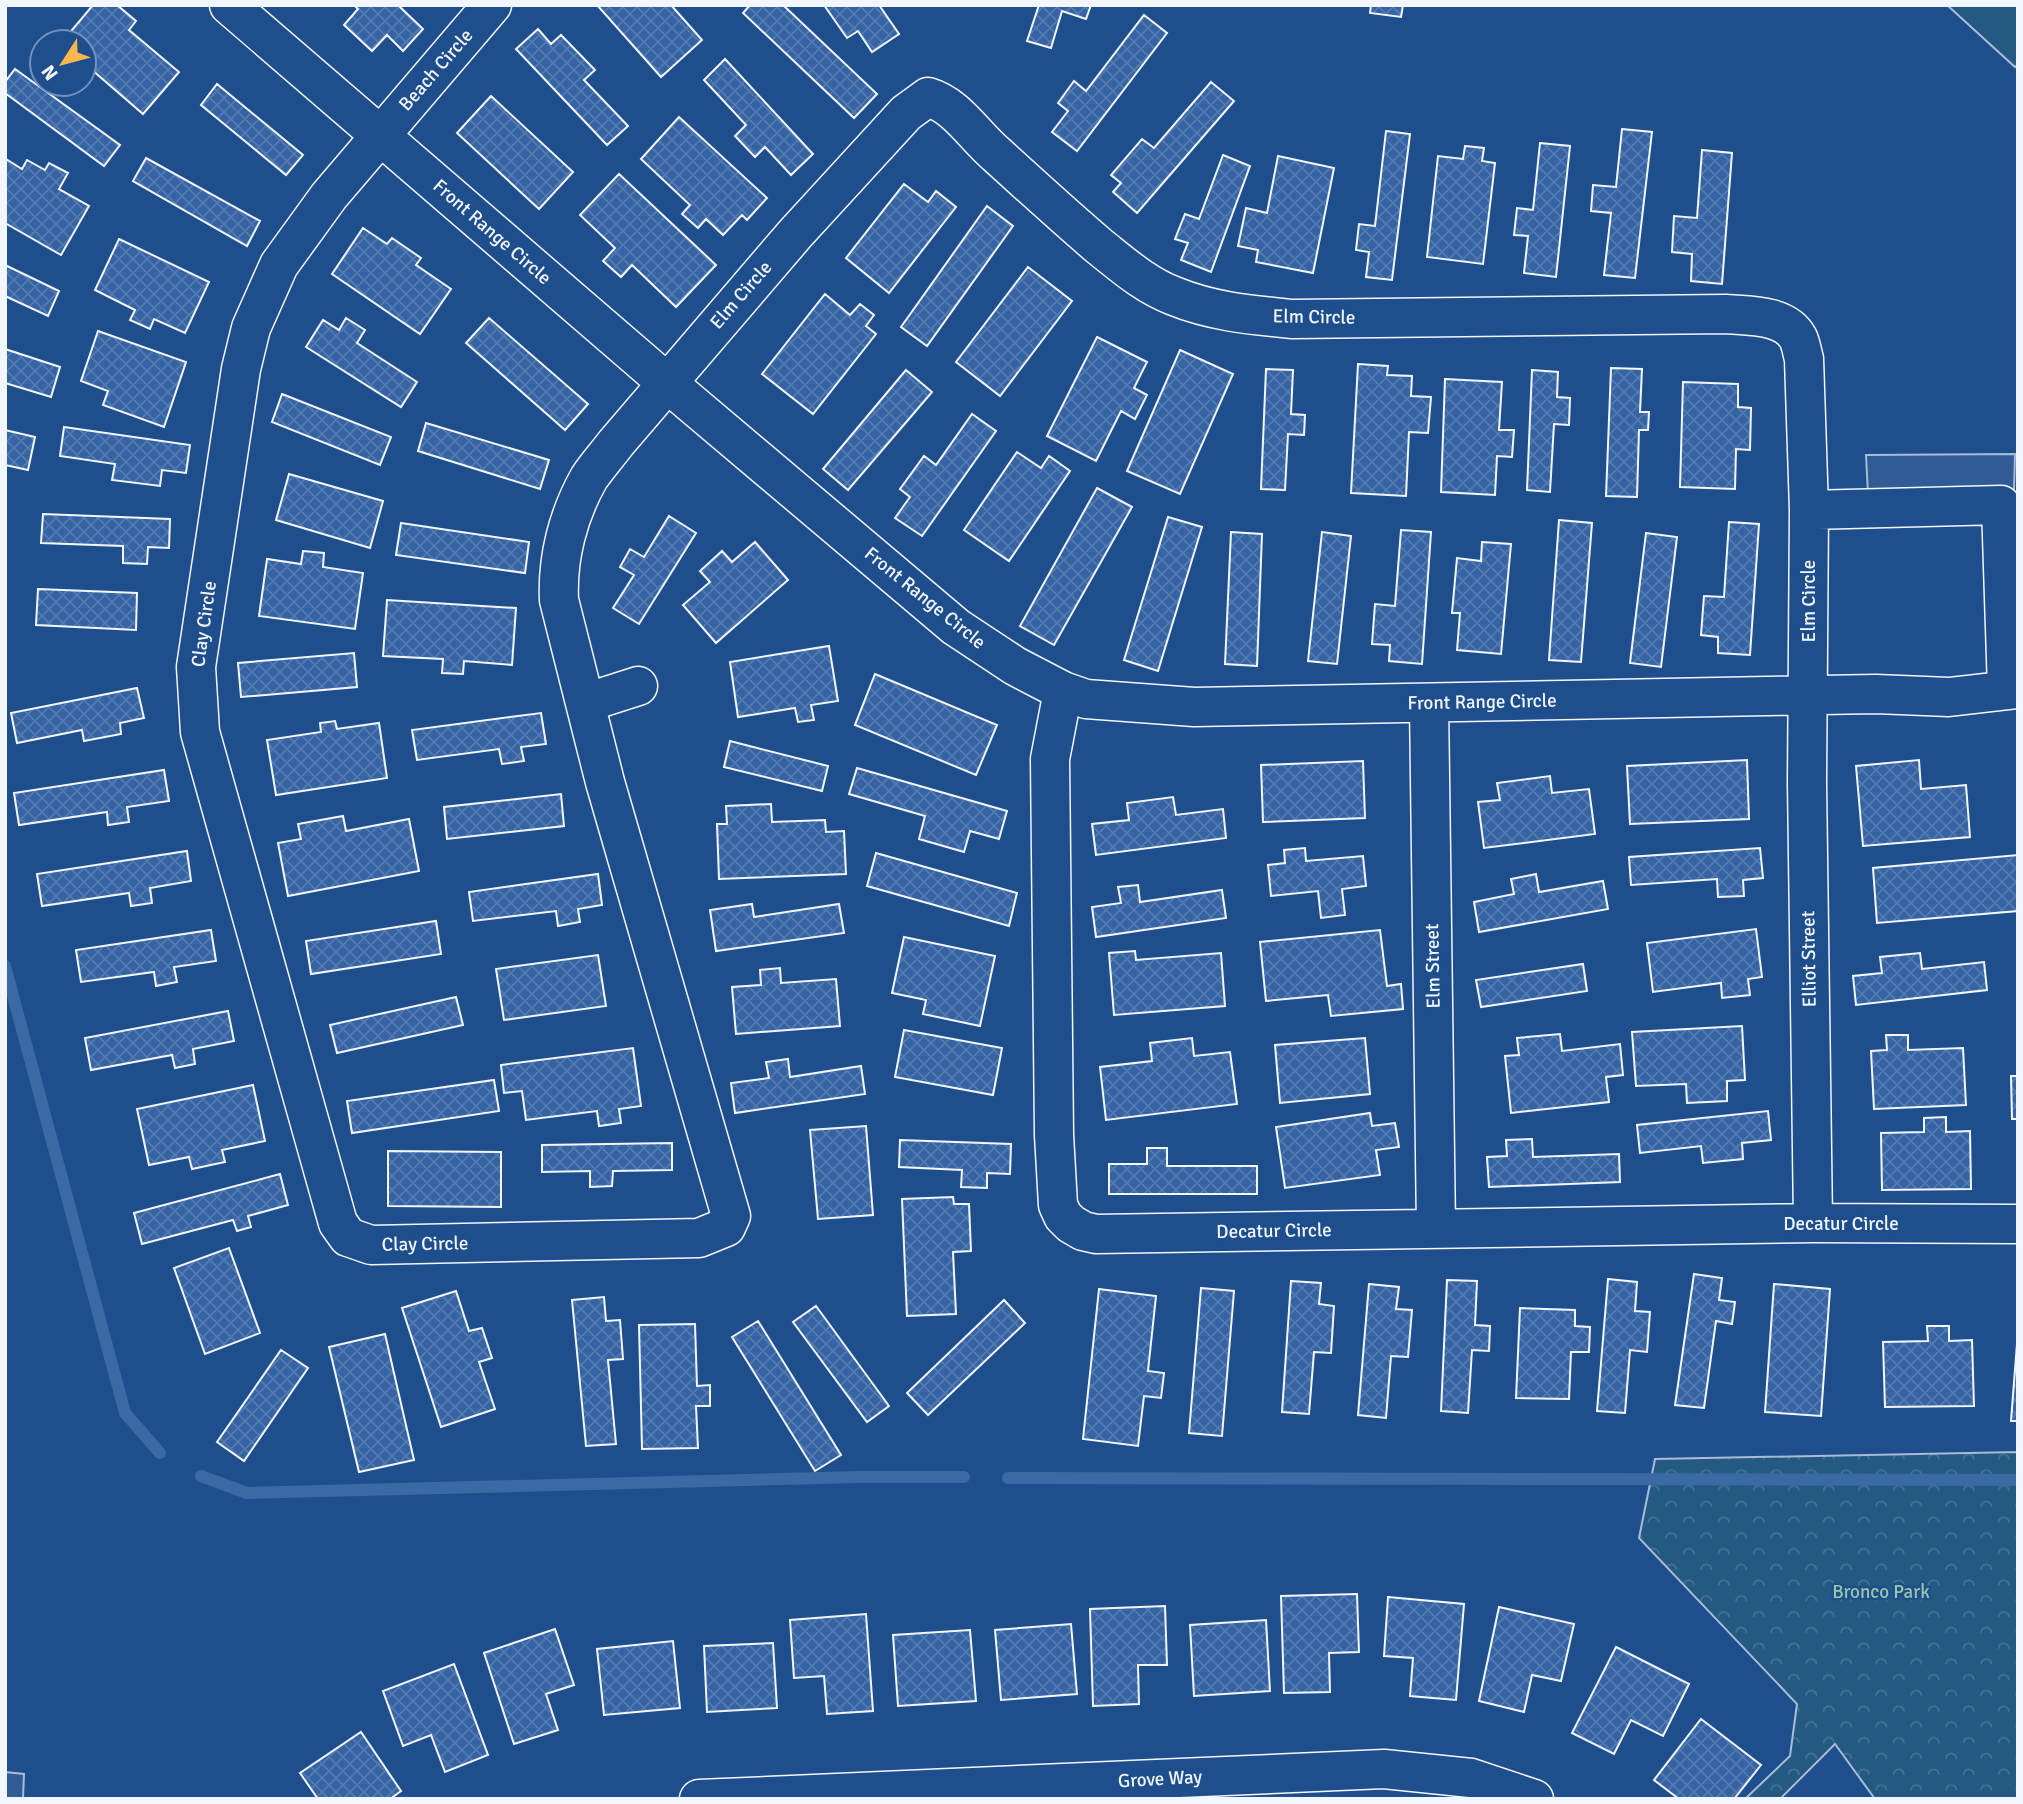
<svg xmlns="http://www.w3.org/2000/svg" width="2023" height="1804" font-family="Signika,sans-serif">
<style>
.grass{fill:#245a82;stroke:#a8bbd7;stroke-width:2}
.forest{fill:url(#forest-crowns);stroke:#a8bbd7;stroke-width:2}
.parking{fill:#305b95;stroke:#a8bbd7;stroke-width:2}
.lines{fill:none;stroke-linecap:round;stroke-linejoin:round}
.stream{stroke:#3b69a3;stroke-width:12}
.building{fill:url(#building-cross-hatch);stroke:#f2f6ff;stroke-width:2}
.minor-casing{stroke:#f2f6ff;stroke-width:41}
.minor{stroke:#1f4e8c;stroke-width:38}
.labels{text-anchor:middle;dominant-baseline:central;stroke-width:5;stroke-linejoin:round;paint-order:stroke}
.street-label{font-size:19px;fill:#f2f6ff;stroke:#1f4e8c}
.park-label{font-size:19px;fill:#97c8a6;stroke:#1f4e8c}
</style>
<defs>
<pattern id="forest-crowns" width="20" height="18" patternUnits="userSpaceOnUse" patternTransform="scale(1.75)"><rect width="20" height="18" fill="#245a82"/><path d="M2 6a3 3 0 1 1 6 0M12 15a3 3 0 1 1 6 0" fill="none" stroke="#447295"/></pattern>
<pattern id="building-cross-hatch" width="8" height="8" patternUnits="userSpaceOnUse" patternTransform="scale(1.75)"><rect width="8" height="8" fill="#3563a3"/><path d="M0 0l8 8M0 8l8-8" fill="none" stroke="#537ab1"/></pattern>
</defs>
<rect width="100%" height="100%" fill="#1f4e8c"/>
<path class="grass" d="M 1947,5 L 2018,5 L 2018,64 L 2015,67 Z"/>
<path class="forest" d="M 2018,1452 L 2018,1799 L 1875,1799 L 1835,1744 L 1780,1799 L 1745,1799 L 1790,1756 L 1797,1704 L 1639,1538 L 1655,1459 Z"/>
<path class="parking" d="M 2015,454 L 2014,490 L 1868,495 L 1866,455 Z
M 5,1772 L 24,1774 L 23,1799 L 5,1799 Z"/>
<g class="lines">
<path class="stream" d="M 5,966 L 125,1413 L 160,1453
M 201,1476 L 247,1493 L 859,1477 L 964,1477
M 1008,1478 L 2018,1480"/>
</g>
<path class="building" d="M 93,5 L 117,5 L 136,21 L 129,30 L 179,72 L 143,114 L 84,63 L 84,42 L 62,42 Z
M 354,5 L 398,5 L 423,29 L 403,51 L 387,35 L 372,51 L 344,25 L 358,9 Z
M 597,5 L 671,5 L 702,40 L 661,77 Z
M 750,5 L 783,5 L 877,94 L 854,118 L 743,13 Z
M 824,5 L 879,5 L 899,34 L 872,52 L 858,31 L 847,38 Z
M 1039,5 L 1091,5 L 1086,19 L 1062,11 L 1051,48 L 1027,41 Z
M 1371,5 L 1403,5 L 1401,17 L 1370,13 Z
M 1144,15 L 1167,33 L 1077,151 L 1052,132 L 1068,111 L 1058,103 L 1074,81 L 1086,91 Z
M 538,29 L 551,44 L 561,35 L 595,70 L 584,80 L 628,126 L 607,145 L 516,49 Z
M 725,59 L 813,154 L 791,175 L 765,147 L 755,157 L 735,136 L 746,125 L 704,80 Z
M 15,69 L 120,145 L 104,166 L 5,93 L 5,82 Z
M 1211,82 L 1234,101 L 1137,213 L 1113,192 L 1121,183 L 1111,175 L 1142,139 L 1154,148 Z
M 217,84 L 303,155 L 286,175 L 201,105 Z
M 491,96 L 573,172 L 539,209 L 457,133 Z
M 679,117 L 767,198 L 747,220 L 742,215 L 723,235 L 706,219 L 698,228 L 682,214 L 690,205 L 641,159 Z
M 1622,129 L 1652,132 L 1635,278 L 1604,275 L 1611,213 L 1591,211 L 1593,185 L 1616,187 Z
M 1386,131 L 1410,134 L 1392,280 L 1366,277 L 1369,252 L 1356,250 L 1359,224 L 1375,226 Z
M 1540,143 L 1570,146 L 1556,277 L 1524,273 L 1528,236 L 1514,235 L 1517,208 L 1533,210 Z
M 1465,146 L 1484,148 L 1482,161 L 1495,163 L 1483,264 L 1427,257 L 1438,156 L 1463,159 Z
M 1702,150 L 1732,153 L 1722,284 L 1691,281 L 1692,254 L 1672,252 L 1674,216 L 1697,218 Z
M 1223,155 L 1250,166 L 1211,272 L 1181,260 L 1188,243 L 1175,239 L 1185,214 L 1199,219 Z
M 1278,156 L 1334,168 L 1313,273 L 1256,262 L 1258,250 L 1238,246 L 1246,208 L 1267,213 Z
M 146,158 L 260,221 L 247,246 L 133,181 Z
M 6,159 L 22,169 L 27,160 L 45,170 L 49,163 L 68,173 L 59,189 L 89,206 L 61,255 L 5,223 Z
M 619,174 L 716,265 L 676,307 L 632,265 L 621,277 L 603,261 L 615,248 L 580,215 Z
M 904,184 L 928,202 L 936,191 L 956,207 L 889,293 L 846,258 Z
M 987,206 L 1013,226 L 927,346 L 901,327 Z
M 363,228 L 387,244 L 392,238 L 421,258 L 416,265 L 451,289 L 420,334 L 332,274 Z
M 119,239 L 209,282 L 185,333 L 154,319 L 150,329 L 130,320 L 135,310 L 95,290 Z
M 5,265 L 59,291 L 48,316 L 5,296 Z
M 1028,267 L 1072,301 L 1000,396 L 956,362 Z
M 825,294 L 850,315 L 860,304 L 874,315 L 866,326 L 876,334 L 813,414 L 762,374 Z
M 346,318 L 365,330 L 357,343 L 417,382 L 401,407 L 306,347 L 323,320 L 339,330 Z
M 489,318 L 588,404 L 565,430 L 466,343 Z
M 98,331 L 186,362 L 164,427 L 103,405 L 108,391 L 81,381 Z
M 1097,337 L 1147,362 L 1134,388 L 1147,395 L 1135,419 L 1121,411 L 1096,461 L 1047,436 Z
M 5,349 L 60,367 L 51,397 L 5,383 Z
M 1180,350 L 1233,374 L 1180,494 L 1127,471 Z
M 1358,364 L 1388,366 L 1387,375 L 1412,376 L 1411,396 L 1431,397 L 1428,433 L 1409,432 L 1406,496 L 1351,493 Z
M 1611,368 L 1642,369 L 1640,412 L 1649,412 L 1648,430 L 1639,430 L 1637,497 L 1606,496 Z
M 1266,369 L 1293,370 L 1291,414 L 1305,415 L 1304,435 L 1288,434 L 1285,490 L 1261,489 Z
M 906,370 L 932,392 L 848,490 L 823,469 Z
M 1532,370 L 1558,372 L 1557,397 L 1570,398 L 1569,425 L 1554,424 L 1550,492 L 1527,490 Z
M 1445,379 L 1502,382 L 1499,430 L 1514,430 L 1512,457 L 1497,456 L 1495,495 L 1441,492 Z
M 1683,382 L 1738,384 L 1738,407 L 1751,408 L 1750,450 L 1736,449 L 1735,489 L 1680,487 Z
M 282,394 L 391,437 L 380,465 L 272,422 Z
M 972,414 L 996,431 L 922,536 L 895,518 L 910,497 L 900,489 L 924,456 L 936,465 Z
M 426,423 L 549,460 L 540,489 L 418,451 Z
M 64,427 L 190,445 L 186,473 L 162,470 L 160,486 L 112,480 L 115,464 L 60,456 Z
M 5,430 L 35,437 L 28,470 L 5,465 Z
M 1017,452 L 1041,468 L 1049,456 L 1070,471 L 1009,561 L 964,530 Z
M 289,474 L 383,501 L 370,548 L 276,520 Z
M 1097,488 L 1132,507 L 1054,645 L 1020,626 Z
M 43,514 L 170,519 L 169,548 L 148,547 L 147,564 L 123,563 L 123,546 L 41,543 Z
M 669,516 L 696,533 L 639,624 L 613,608 L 634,575 L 620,567 L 630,549 L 644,557 Z
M 1168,517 L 1202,527 L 1158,671 L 1124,660 Z
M 1559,520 L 1592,523 L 1581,662 L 1549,660 Z
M 1729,522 L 1759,524 L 1750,655 L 1718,653 L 1718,637 L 1701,635 L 1704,596 L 1724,597 Z
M 401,523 L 529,542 L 525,573 L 396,555 Z
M 1401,530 L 1431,532 L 1422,664 L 1389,661 L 1390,645 L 1372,644 L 1375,604 L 1395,606 Z
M 1231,532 L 1262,534 L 1257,666 L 1225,664 Z
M 1322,532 L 1351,536 L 1337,664 L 1308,661 Z
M 1646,533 L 1677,537 L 1661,667 L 1630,663 Z
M 755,542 L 788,580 L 716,643 L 683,605 L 710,582 L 700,571 L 722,551 L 732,562 Z
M 1482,542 L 1511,544 L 1501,654 L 1457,650 L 1460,613 L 1452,613 L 1457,558 L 1481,561 Z
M 303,551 L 324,553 L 323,567 L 363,573 L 355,629 L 259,616 L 267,559 L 301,564 Z
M 38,589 L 137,593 L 136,630 L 36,625 Z
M 387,600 L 516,608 L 512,665 L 464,661 L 463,674 L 442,673 L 443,659 L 383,656 Z
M 829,646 L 838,701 L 811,705 L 814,720 L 798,722 L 795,708 L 738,717 L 730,662 Z
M 354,653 L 357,687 L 241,697 L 238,663 Z
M 875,674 L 997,725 L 976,775 L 855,725 Z
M 137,688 L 144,718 L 120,723 L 121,734 L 84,741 L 82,730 L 17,743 L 11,713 Z
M 541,713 L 546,744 L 521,747 L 524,761 L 502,764 L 499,749 L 417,760 L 412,730 Z
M 335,721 L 337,729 L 379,723 L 387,778 L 276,795 L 267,740 L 321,732 L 320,723 Z
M 730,741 L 828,766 L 822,791 L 724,767 Z
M 1747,760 L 1749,819 L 1630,824 L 1627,766 Z
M 1919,760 L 1921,789 L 1966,785 L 1970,837 L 1863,846 L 1856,766 Z
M 1363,761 L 1365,818 L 1263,822 L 1261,765 Z
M 857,768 L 1007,811 L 999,839 L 970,831 L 964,852 L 919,839 L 925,816 L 849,794 Z
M 164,770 L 169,801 L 127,807 L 129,822 L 108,825 L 107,812 L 19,825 L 14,793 Z
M 1550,776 L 1552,793 L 1589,789 L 1595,834 L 1484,848 L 1478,802 L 1500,800 L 1497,783 Z
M 561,794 L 564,826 L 447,839 L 444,807 Z
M 1173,797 L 1176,815 L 1223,809 L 1226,838 L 1096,855 L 1092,824 L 1129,820 L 1127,803 Z
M 771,804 L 772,822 L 825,820 L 826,832 L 844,831 L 846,874 L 719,879 L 717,824 L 727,824 L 726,806 Z
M 343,816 L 346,831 L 409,819 L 419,871 L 288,896 L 278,843 L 301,839 L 298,824 Z
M 1305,848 L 1306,861 L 1363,856 L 1366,886 L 1342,889 L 1345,915 L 1321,918 L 1318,891 L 1271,896 L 1268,865 L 1285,863 L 1284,850 Z
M 1760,848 L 1763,878 L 1743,880 L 1744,896 L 1718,897 L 1717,879 L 1631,885 L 1629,857 Z
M 187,851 L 191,881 L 150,888 L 152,903 L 131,906 L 129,893 L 42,906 L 37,874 Z
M 876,853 L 1017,893 L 1009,926 L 867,886 Z
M 2018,855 L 2018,911 L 1877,923 L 1873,868 Z
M 598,874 L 602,905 L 578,909 L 580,922 L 558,926 L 556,911 L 473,921 L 469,892 Z
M 1536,874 L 1539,892 L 1603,881 L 1608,909 L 1479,932 L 1474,902 L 1514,894 L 1511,879 Z
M 1138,885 L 1140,902 L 1222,890 L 1226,918 L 1096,937 L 1092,907 L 1121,903 L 1118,887 Z
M 752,904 L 754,917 L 839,904 L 844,933 L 716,951 L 710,910 Z
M 436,921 L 441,954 L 311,974 L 306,941 Z
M 1756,929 L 1762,977 L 1748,979 L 1750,995 L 1722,998 L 1721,983 L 1653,992 L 1647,943 Z
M 211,930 L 216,961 L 174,967 L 177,982 L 156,986 L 154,972 L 81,982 L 76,950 Z
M 1380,930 L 1387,986 L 1401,984 L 1403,1009 L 1331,1016 L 1328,995 L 1266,1001 L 1260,942 Z
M 904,937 L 995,956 L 980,1026 L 923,1014 L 926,1000 L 892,993 Z
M 1135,951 L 1136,960 L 1221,953 L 1225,1006 L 1114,1015 L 1109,953 Z
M 1920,953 L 1922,969 L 1984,962 L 1987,990 L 1856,1005 L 1853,976 L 1882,973 L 1880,957 Z
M 598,955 L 606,1006 L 504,1020 L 496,969 Z
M 1583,964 L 1587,991 L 1481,1007 L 1476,980 Z
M 780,968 L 781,983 L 836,979 L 840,1026 L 736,1034 L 732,987 L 761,985 L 760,970 Z
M 456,997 L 463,1025 L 337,1053 L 330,1025 Z
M 228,1011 L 234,1041 L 193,1049 L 195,1064 L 175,1068 L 172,1055 L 91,1070 L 85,1038 Z
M 1742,1026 L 1745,1080 L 1727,1081 L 1727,1101 L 1687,1103 L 1686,1084 L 1636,1086 L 1632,1032 Z
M 904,1030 L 1002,1048 L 993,1095 L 895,1077 Z
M 1560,1034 L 1562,1051 L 1620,1044 L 1623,1075 L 1606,1077 L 1609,1102 L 1511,1113 L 1505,1056 L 1519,1055 L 1517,1038 Z
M 1886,1035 L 1908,1035 L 1908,1050 L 1963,1048 L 1966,1105 L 1874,1109 L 1871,1051 L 1887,1050 Z
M 1192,1038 L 1194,1056 L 1230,1052 L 1237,1104 L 1106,1120 L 1100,1067 L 1152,1061 L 1150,1043 Z
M 1365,1038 L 1370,1094 L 1280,1103 L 1275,1045 Z
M 633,1048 L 641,1106 L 619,1109 L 621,1123 L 599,1126 L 597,1111 L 526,1120 L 522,1091 L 504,1093 L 501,1065 Z
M 788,1059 L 790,1077 L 861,1066 L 865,1094 L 735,1113 L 731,1083 L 769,1078 L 766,1062 Z
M 2011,1076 L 2018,1076 L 2018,1119 L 2012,1119 Z
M 494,1080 L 499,1111 L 352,1133 L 347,1101 Z
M 253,1085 L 265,1141 L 222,1150 L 225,1162 L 192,1169 L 189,1157 L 149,1165 L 137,1109 Z
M 1768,1111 L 1771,1140 L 1742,1143 L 1743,1159 L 1703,1163 L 1701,1146 L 1640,1153 L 1637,1125 Z
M 1370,1113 L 1372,1126 L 1395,1123 L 1399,1147 L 1376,1150 L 1380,1175 L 1285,1188 L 1276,1127 Z
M 1946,1117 L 1946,1132 L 1970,1131 L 1971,1189 L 1882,1190 L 1881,1133 L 1924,1132 L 1924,1118 Z
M 866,1126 L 873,1215 L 818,1219 L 810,1130 Z
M 1532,1139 L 1533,1157 L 1619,1154 L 1620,1182 L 1489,1187 L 1487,1157 L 1507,1156 L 1506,1140 Z
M 900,1140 L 1011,1144 L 1010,1174 L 987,1173 L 987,1188 L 961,1187 L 962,1170 L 899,1167 Z
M 672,1143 L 672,1170 L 613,1171 L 612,1186 L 590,1187 L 590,1171 L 542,1172 L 542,1145 Z
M 1147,1148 L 1167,1148 L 1167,1166 L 1257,1166 L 1257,1194 L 1109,1194 L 1109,1164 L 1147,1164 Z
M 388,1151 L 501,1152 L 501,1207 L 388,1206 Z
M 280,1174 L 288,1205 L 248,1216 L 251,1227 L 237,1231 L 233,1220 L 142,1244 L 134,1213 Z
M 953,1197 L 954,1204 L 969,1204 L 971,1251 L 953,1252 L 956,1314 L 907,1316 L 902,1199 Z
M 229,1248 L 260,1333 L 205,1354 L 174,1268 Z
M 1694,1274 L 1722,1278 L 1719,1300 L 1735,1302 L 1732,1324 L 1716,1321 L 1704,1408 L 1675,1405 Z
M 1608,1279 L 1637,1282 L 1635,1311 L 1650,1312 L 1647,1352 L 1630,1350 L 1625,1413 L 1597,1411 Z
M 1447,1280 L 1477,1281 L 1475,1325 L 1490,1326 L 1489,1351 L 1472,1350 L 1468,1413 L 1441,1411 Z
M 1291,1281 L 1321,1283 L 1319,1304 L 1334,1306 L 1331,1353 L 1314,1352 L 1309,1414 L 1282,1412 Z
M 1369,1284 L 1399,1287 L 1396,1309 L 1412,1310 L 1408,1357 L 1391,1356 L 1386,1418 L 1358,1415 Z
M 1774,1284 L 1830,1289 L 1821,1416 L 1765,1412 Z
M 1201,1288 L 1234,1291 L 1222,1436 L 1189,1433 Z
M 1099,1289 L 1156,1296 L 1148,1371 L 1164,1373 L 1161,1398 L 1144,1396 L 1138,1446 L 1083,1439 Z
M 456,1291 L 469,1331 L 482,1328 L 492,1358 L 479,1362 L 495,1409 L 441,1427 L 402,1308 Z
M 604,1297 L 606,1321 L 620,1320 L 623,1359 L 608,1360 L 616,1444 L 586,1446 L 572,1300 Z
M 1004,1300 L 1025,1323 L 928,1415 L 907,1393 Z
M 816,1306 L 889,1406 L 867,1422 L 793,1322 Z
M 1520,1308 L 1575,1310 L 1575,1326 L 1590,1327 L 1589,1352 L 1571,1352 L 1569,1399 L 1516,1398 Z
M 758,1321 L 841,1455 L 815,1471 L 732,1337 Z
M 695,1324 L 697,1386 L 710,1385 L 710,1406 L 696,1406 L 698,1448 L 642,1449 L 639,1325 Z
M 1927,1326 L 1949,1326 L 1949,1341 L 1972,1340 L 1974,1406 L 1885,1407 L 1883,1342 L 1928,1341 Z
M 2018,1331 L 2018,1421 L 2011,1421 Z
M 385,1334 L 414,1460 L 359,1472 L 329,1347 Z
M 281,1350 L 308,1368 L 244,1461 L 217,1442 Z
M 1357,1594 L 1359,1652 L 1329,1653 L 1330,1692 L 1284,1693 L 1281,1596 Z
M 1388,1597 L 1464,1604 L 1456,1700 L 1410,1696 L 1413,1658 L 1384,1656 Z
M 1165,1606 L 1167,1665 L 1138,1665 L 1139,1704 L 1093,1706 L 1090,1609 Z
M 1499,1607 L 1574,1624 L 1561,1681 L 1532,1675 L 1524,1712 L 1479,1701 Z
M 866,1614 L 873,1711 L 827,1714 L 824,1676 L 794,1678 L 790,1620 Z
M 1266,1620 L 1270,1691 L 1194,1696 L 1190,1625 Z
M 1071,1624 L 1077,1694 L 1001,1700 L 995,1630 Z
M 555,1629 L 574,1685 L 546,1694 L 558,1730 L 514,1744 L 484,1653 Z
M 970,1630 L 976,1701 L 898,1706 L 893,1635 Z
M 673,1641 L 680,1708 L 604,1715 L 597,1649 Z
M 773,1643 L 777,1708 L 707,1712 L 704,1646 Z
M 1616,1647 L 1689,1684 L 1663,1736 L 1631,1720 L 1614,1754 L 1572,1733 Z
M 454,1664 L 488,1755 L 445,1772 L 431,1735 L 403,1746 L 383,1691 Z
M 1701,1719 L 1761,1765 L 1734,1799 L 1679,1799 L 1654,1780 Z
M 361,1732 L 401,1791 L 390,1799 L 318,1799 L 300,1773 Z"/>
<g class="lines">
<g class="minor-casing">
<path id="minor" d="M 229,5 L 666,382 L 956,627 L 1015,666 L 1063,691 L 1086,699 L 1194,707 L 1876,694 L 1949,697 L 2018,689
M 492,5 L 329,196 L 279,265 L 251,328 L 241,369 L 196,667 L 200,732 L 338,1223 L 348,1237 L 371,1245 L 699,1238 L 726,1227 L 731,1216 L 605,782 L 559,600 C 557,558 568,515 589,478 C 597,466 607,455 616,443 L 795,234 L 906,113 L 928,97 C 956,105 974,135 996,154 C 1030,185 1064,216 1099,246 C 1123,265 1145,285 1174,296 C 1213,312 1252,315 1293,319 L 1726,314 C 1749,316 1785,314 1798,338 C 1801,344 1802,352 1804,359 L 1809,510 L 1807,782 L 1813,1223
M 1809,510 L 2001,505 L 2007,690
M 1063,691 L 1050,759 L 1054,1135 L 1058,1205 L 1063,1216 L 1071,1224 L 1083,1231 L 1096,1234 L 1813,1223 L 2018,1224
M 585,703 L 638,686
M 1429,703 L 1436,1229
M 699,1799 L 1384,1769 L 1471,1778 L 1534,1799"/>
</g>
<use href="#minor" class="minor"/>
</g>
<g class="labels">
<g class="street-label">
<text transform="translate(436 70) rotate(-49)">Beach Circle</text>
<text transform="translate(492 232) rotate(41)">Front Range Circle</text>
<text transform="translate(741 295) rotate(-49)">Elm Circle</text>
<text transform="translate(1314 317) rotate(1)">Elm Circle</text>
<text transform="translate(925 598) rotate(39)">Front Range Circle</text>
<text transform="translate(1809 601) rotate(-90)">Elm Circle</text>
<text transform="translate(204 624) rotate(-82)">Clay Circle</text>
<text transform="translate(1482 702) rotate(-1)">Front Range Circle</text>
<text transform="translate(1809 959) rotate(-91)">Elliot Street</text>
<text transform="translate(1433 966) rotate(-91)">Elm Street</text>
<text x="1841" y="1224">Decatur Circle</text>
<text transform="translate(1274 1231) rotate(-1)">Decatur Circle</text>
<text transform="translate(425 1244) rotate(-1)">Clay Circle</text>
<text transform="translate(1160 1779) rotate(-3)">Grove Way</text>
</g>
<g class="park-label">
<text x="1881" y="1592">Bronco Park</text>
</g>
</g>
<rect width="2023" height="1804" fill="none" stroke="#f2f6ff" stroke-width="14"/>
<g transform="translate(63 63) rotate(234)"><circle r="33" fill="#1f4e8c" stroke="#7391ba" stroke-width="2"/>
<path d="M0-5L12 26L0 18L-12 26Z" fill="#ffb74d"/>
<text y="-10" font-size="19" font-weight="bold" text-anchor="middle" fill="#f2f6ff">N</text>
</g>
</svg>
